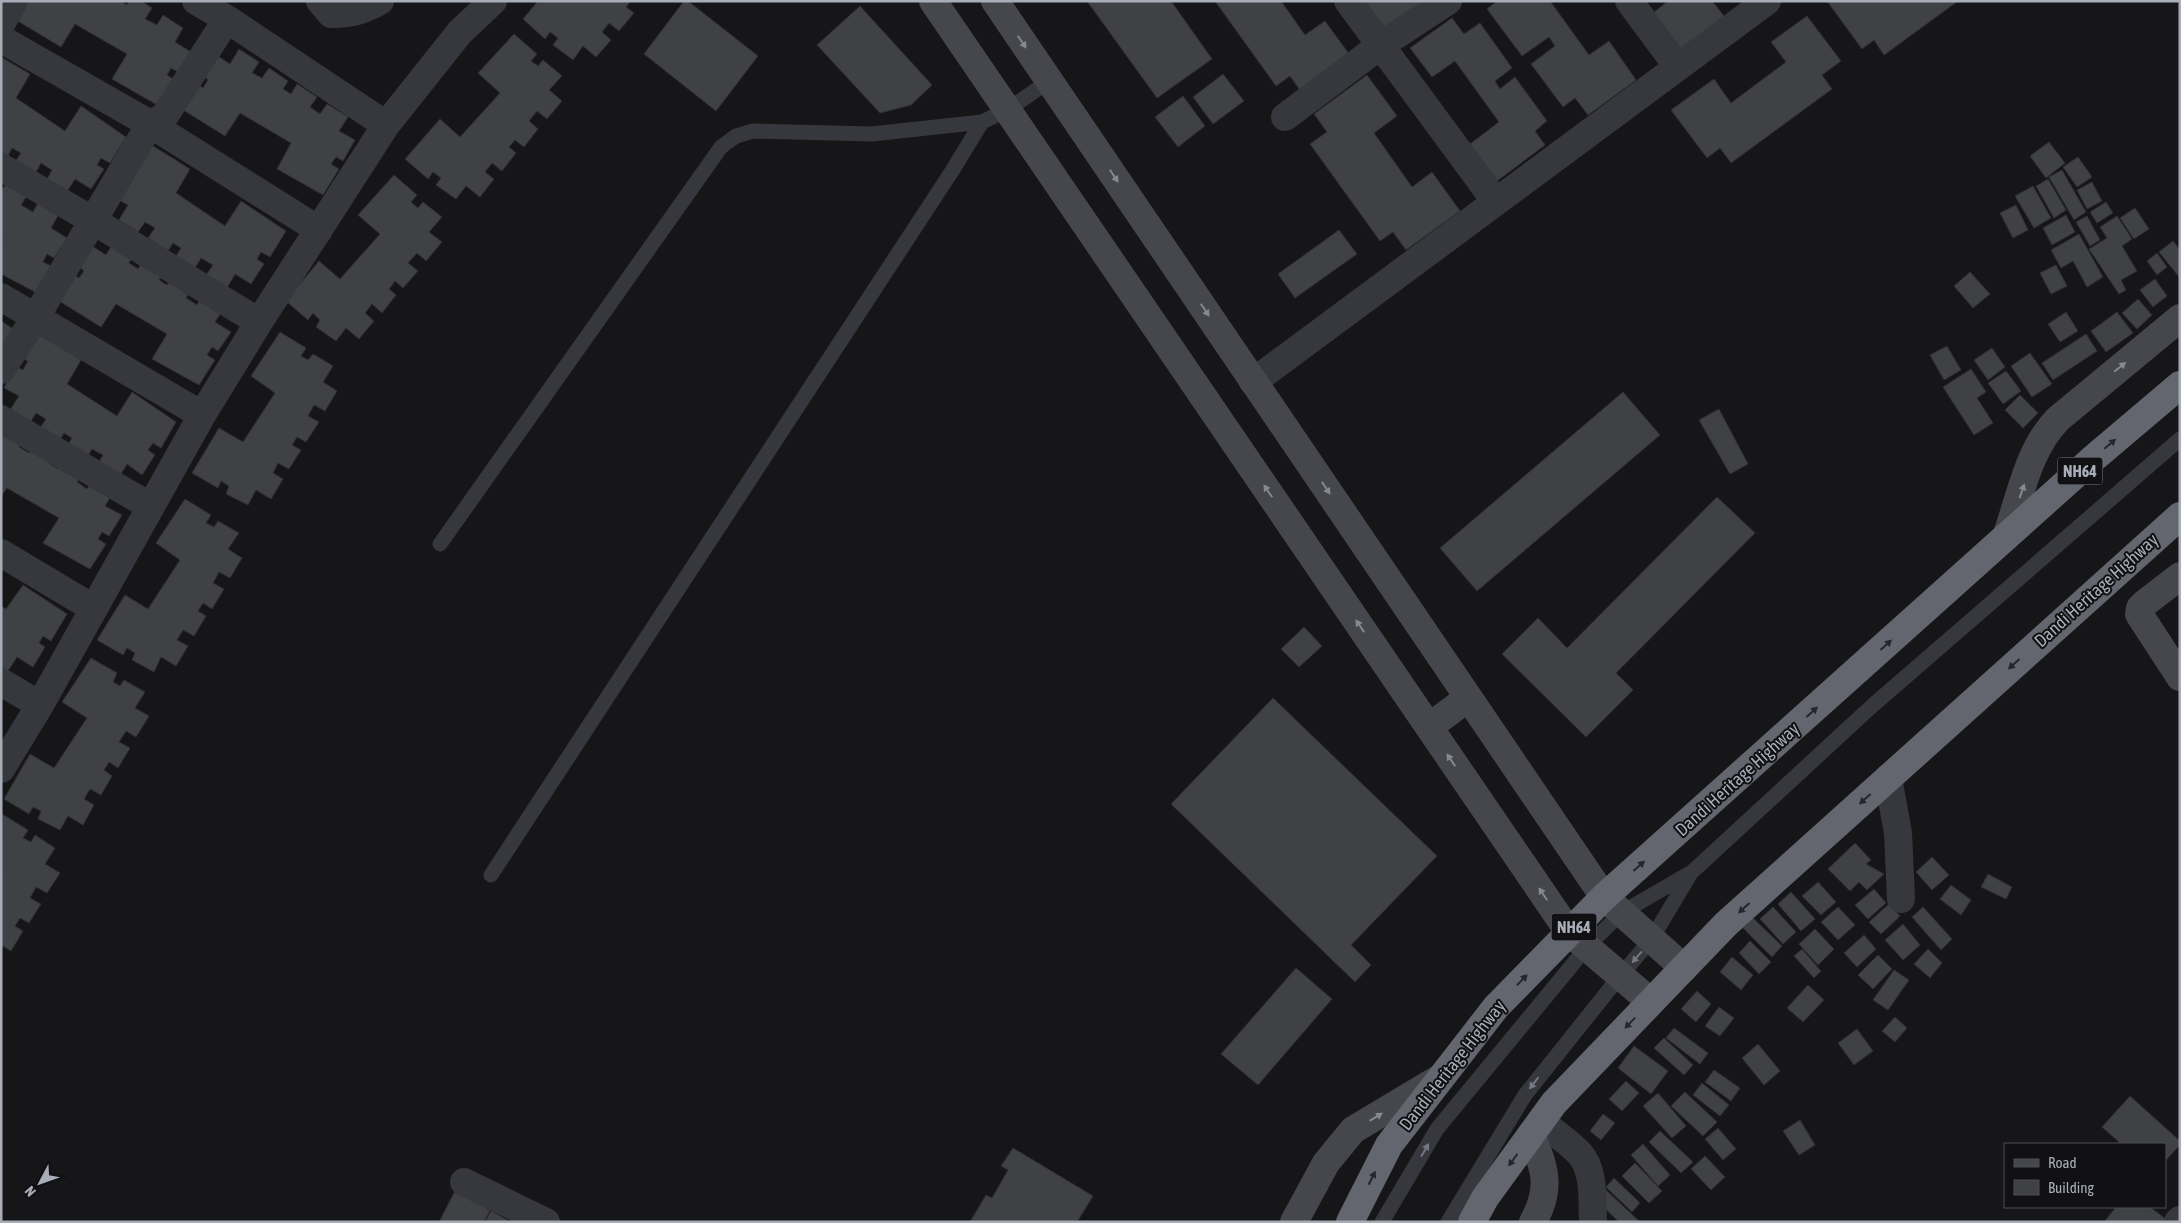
<svg xmlns="http://www.w3.org/2000/svg" width="2181" height="1223" font-family="'Asap Condensed',sans-serif">
<style>
.building{fill:#404145;stroke:#303034}
.lines{fill:none;stroke-linecap:round;stroke-linejoin:round}
.lane{stroke:#37383d;stroke-width:15}
.street{stroke:#37383d;stroke-width:28}
.secondary{stroke:#45474d;stroke-width:28}
.highway{stroke:#63666e;stroke-width:28}
.oneway{fill:#858993}
.oneway2{fill:#26262a}
.oneway3{fill:#757881}
.labels{text-anchor:middle;dominant-baseline:central;stroke-width:4;stroke-linejoin:round;paint-order:stroke}
.shield{fill:#111113;stroke:#7b7e86;stroke-width:1}
.shield-label{font-size:16px;font-weight:bold;fill:#a8adb8}
.street-label{font-size:18px;fill:#a8adb8;stroke:#111113}
</style>
<rect width="100%" height="100%" fill="#161618"/>
<path class="building" d="M 28,1 L 121,1 L 127,5 L 129,1 L 141,1 L 152,8 L 145,19 L 157,25 L 163,15 L 183,28 L 175,42 L 191,52 L 178,72 L 171,68 L 167,75 L 175,80 L 159,106 L 112,79 L 127,54 L 75,24 L 61,47 L 16,20 Z
M 538,1 L 631,1 L 626,7 L 634,13 L 619,31 L 609,23 L 602,32 L 611,40 L 596,57 L 583,46 L 573,60 L 553,45 L 558,38 L 550,32 L 545,39 L 523,19 Z
M 684,1 L 688,1 L 758,56 L 716,111 L 644,54 Z
M 1087,1 L 1171,1 L 1212,59 L 1157,98 Z
M 1215,1 L 1281,1 L 1305,35 L 1325,21 L 1352,58 L 1302,93 L 1290,76 L 1276,86 Z
M 1361,1 L 1434,1 L 1386,37 Z
M 1497,1 L 1550,1 L 1589,55 L 1609,41 L 1636,80 L 1588,115 L 1575,98 L 1563,107 L 1531,64 L 1555,46 L 1549,37 L 1522,56 L 1487,9 Z
M 1668,1 L 1715,1 L 1713,2 L 1727,20 L 1684,54 L 1653,13 Z
M 1827,1 L 1958,1 L 1884,55 L 1874,40 L 1862,49 Z
M 860,6 L 932,85 L 911,105 L 880,113 L 817,45 Z
M 1807,16 L 1841,61 L 1822,75 L 1832,89 L 1731,163 L 1720,148 L 1707,158 L 1671,110 L 1714,79 L 1731,103 L 1786,62 L 1771,42 Z
M 1452,18 L 1464,34 L 1480,23 L 1512,68 L 1495,81 L 1500,89 L 1515,77 L 1547,121 L 1535,131 L 1545,145 L 1497,181 L 1470,144 L 1499,122 L 1455,61 L 1432,77 L 1410,48 Z
M 514,34 L 537,54 L 531,61 L 538,66 L 543,60 L 562,76 L 549,90 L 562,101 L 547,119 L 537,111 L 529,121 L 538,129 L 524,147 L 515,140 L 509,147 L 516,153 L 502,171 L 492,163 L 485,172 L 494,179 L 480,197 L 466,186 L 456,199 L 436,185 L 441,178 L 433,172 L 428,179 L 405,159 L 440,119 L 460,137 L 500,93 L 478,73 Z
M 239,49 L 259,62 L 252,73 L 262,78 L 269,68 L 288,81 L 283,89 L 291,94 L 297,84 L 317,97 L 310,107 L 320,114 L 327,104 L 348,117 L 339,131 L 355,140 L 343,161 L 336,157 L 331,164 L 339,169 L 323,195 L 277,169 L 291,143 L 240,113 L 225,136 L 180,108 L 196,83 L 203,88 L 208,80 L 202,75 L 216,55 L 230,64 Z
M 1,57 L 30,74 L 16,98 L 65,131 L 81,106 L 126,137 L 110,163 L 101,158 L 97,165 L 104,169 L 91,189 L 75,179 L 66,193 L 46,181 L 52,170 L 41,163 L 35,174 L 15,162 L 21,153 L 12,148 L 8,156 L 1,152 Z
M 1223,74 L 1244,101 L 1213,124 L 1193,97 Z
M 1367,75 L 1397,116 L 1374,133 L 1412,187 L 1432,172 L 1460,211 L 1406,250 L 1393,232 L 1380,241 L 1310,144 L 1327,132 L 1314,114 Z
M 1183,96 L 1205,126 L 1178,147 L 1155,117 Z
M 145,141 L 190,169 L 176,193 L 225,226 L 241,201 L 286,231 L 270,257 L 261,252 L 257,259 L 264,264 L 251,284 L 235,274 L 227,288 L 206,275 L 213,265 L 201,258 L 195,268 L 176,256 L 181,248 L 173,243 L 168,251 L 148,238 L 155,228 L 145,222 L 138,232 L 119,220 L 128,205 L 113,197 Z
M 2049,142 L 2065,163 L 2046,178 L 2030,156 Z
M 2078,157 L 2092,177 L 2077,187 L 2063,167 Z
M 2062,170 L 2086,212 L 2074,220 L 2049,177 Z
M 394,175 L 417,195 L 411,202 L 418,208 L 423,202 L 442,217 L 429,232 L 442,242 L 426,261 L 417,253 L 408,263 L 418,271 L 403,288 L 395,281 L 389,289 L 396,295 L 382,313 L 372,304 L 365,313 L 374,321 L 359,339 L 346,328 L 336,341 L 316,327 L 320,320 L 313,313 L 308,320 L 286,301 L 319,261 L 340,279 L 380,234 L 358,215 Z
M 2048,179 L 2066,210 L 2054,218 L 2036,186 Z
M 8,182 L 28,194 L 21,205 L 33,212 L 39,201 L 59,214 L 51,228 L 67,238 L 54,258 L 47,254 L 43,262 L 51,266 L 35,292 L 1,274 L 1,243 L 3,240 L 1,239 L 1,190 Z
M 2092,182 L 2102,201 L 2087,209 L 2077,190 Z
M 2033,186 L 2051,218 L 2034,228 L 2015,196 Z
M 2106,202 L 2113,213 L 2097,223 L 2090,212 Z
M 2016,205 L 2028,230 L 2013,238 L 2000,213 Z
M 2135,208 L 2149,229 L 2134,239 L 2120,218 Z
M 2066,215 L 2075,232 L 2052,245 L 2043,228 Z
M 2087,216 L 2100,240 L 2090,246 L 2076,222 Z
M 2117,216 L 2132,239 L 2122,246 L 2137,271 L 2121,280 L 2126,290 L 2119,294 L 2089,249 L 2107,238 L 2100,227 Z
M 1339,230 L 1357,254 L 1295,298 L 1278,274 Z
M 2079,234 L 2103,277 L 2087,287 L 2073,261 L 2061,268 L 2051,250 Z
M 115,240 L 135,253 L 129,263 L 138,269 L 144,259 L 164,272 L 159,280 L 167,285 L 173,275 L 192,287 L 186,298 L 197,305 L 203,294 L 224,308 L 215,322 L 231,332 L 218,351 L 212,347 L 207,355 L 215,360 L 199,385 L 152,359 L 167,334 L 116,304 L 101,327 L 56,299 L 72,274 L 79,278 L 84,271 L 77,265 L 92,246 L 106,255 Z
M 2173,241 L 2180,250 L 2180,278 L 2159,252 Z
M 2157,253 L 2167,267 L 2157,275 L 2147,261 Z
M 2056,265 L 2067,286 L 2051,294 L 2040,273 Z
M 1970,272 L 1990,294 L 1973,308 L 1954,286 Z
M 2155,279 L 2167,296 L 2153,307 L 2140,290 Z
M 2138,299 L 2152,315 L 2137,329 L 2122,313 Z
M 2066,312 L 2078,331 L 2060,342 L 2048,324 Z
M 2117,312 L 2133,333 L 2106,352 L 2091,331 Z
M 1,321 L 15,330 L 1,353 Z
M 36,332 L 81,360 L 67,384 L 117,416 L 132,392 L 176,422 L 161,448 L 153,443 L 148,450 L 155,455 L 142,475 L 127,464 L 118,479 L 97,466 L 103,455 L 92,449 L 86,459 L 67,447 L 72,438 L 64,433 L 59,441 L 39,429 L 46,419 L 36,413 L 30,423 L 10,410 L 19,396 L 4,388 L 15,366 L 23,370 L 28,361 L 21,358 Z
M 280,332 L 306,348 L 301,356 L 308,360 L 313,354 L 333,366 L 323,382 L 337,391 L 325,411 L 314,405 L 308,416 L 319,422 L 306,442 L 297,437 L 292,445 L 301,450 L 289,469 L 278,463 L 273,473 L 283,479 L 271,499 L 256,490 L 248,505 L 226,494 L 229,486 L 221,481 L 218,488 L 192,473 L 219,428 L 243,442 L 275,393 L 251,376 Z
M 2086,334 L 2097,351 L 2053,380 L 2042,363 Z
M 1947,346 L 1961,370 L 1944,380 L 1930,355 Z
M 1992,348 L 2005,367 L 1988,380 L 1974,360 Z
M 2030,353 L 2052,384 L 2032,397 L 2011,366 Z
M 1971,369 L 1986,392 L 1977,398 L 1993,423 L 1974,435 L 1943,387 Z
M 2006,371 L 2021,391 L 2003,404 L 1988,383 Z
M 1623,392 L 1660,435 L 1477,591 L 1440,548 Z
M 2020,395 L 2038,413 L 2023,428 L 2005,410 Z
M 1719,409 L 1748,464 L 1730,474 L 1699,420 Z
M 1,432 L 26,437 L 19,447 L 29,453 L 35,443 L 55,455 L 50,464 L 58,469 L 64,459 L 83,472 L 77,482 L 87,489 L 94,479 L 114,491 L 105,506 L 122,515 L 109,536 L 102,532 L 98,539 L 106,544 L 90,569 L 43,543 L 59,518 L 7,488 L 1,496 Z
M 1717,497 L 1755,533 L 1616,673 L 1633,690 L 1586,737 L 1502,654 L 1538,618 L 1567,648 Z
M 185,499 L 211,515 L 206,523 L 214,527 L 218,521 L 239,533 L 228,549 L 242,558 L 230,578 L 219,572 L 213,583 L 224,589 L 212,609 L 203,603 L 198,611 L 206,616 L 194,636 L 183,630 L 177,640 L 188,646 L 176,666 L 161,657 L 154,672 L 132,660 L 135,653 L 127,648 L 123,655 L 97,640 L 125,595 L 148,609 L 180,560 L 156,543 Z
M 23,585 L 67,614 L 51,641 L 43,636 L 39,643 L 45,647 L 33,667 L 17,657 L 8,671 L 1,667 L 1,606 L 6,609 Z
M 1304,627 L 1322,646 L 1299,667 L 1281,649 Z
M 91,658 L 117,673 L 113,682 L 120,686 L 124,680 L 145,692 L 135,708 L 149,716 L 136,737 L 126,731 L 119,742 L 130,748 L 118,768 L 109,762 L 104,770 L 112,776 L 101,795 L 90,789 L 84,799 L 94,805 L 83,825 L 68,816 L 60,830 L 38,819 L 41,811 L 33,807 L 29,814 L 4,799 L 30,754 L 54,768 L 87,718 L 62,702 Z
M 1273,698 L 1437,856 L 1351,945 L 1371,965 L 1355,982 L 1171,804 Z
M 2,814 L 28,830 L 23,838 L 31,842 L 35,835 L 55,848 L 45,864 L 60,873 L 47,893 L 36,887 L 30,898 L 41,904 L 29,923 L 20,918 L 15,926 L 23,931 L 11,951 L 1,945 Z
M 1855,843 L 1871,860 L 1866,864 L 1884,874 L 1867,890 L 1859,882 L 1850,891 L 1828,869 Z
M 1932,857 L 1949,875 L 1932,890 L 1916,872 Z
M 1988,874 L 2012,887 L 2006,899 L 1981,887 Z
M 1818,882 L 1836,902 L 1821,915 L 1802,896 Z
M 1951,885 L 1971,900 L 1961,915 L 1940,899 Z
M 1874,889 L 1886,903 L 1868,919 L 1855,905 Z
M 1791,892 L 1815,919 L 1801,931 L 1778,904 Z
M 1889,904 L 1900,916 L 1881,934 L 1869,922 Z
M 1773,907 L 1796,932 L 1783,944 L 1760,919 Z
M 1838,907 L 1855,925 L 1838,940 L 1821,922 Z
M 1923,907 L 1952,939 L 1941,950 L 1912,917 Z
M 1753,918 L 1782,946 L 1772,957 L 1743,928 Z
M 1903,924 L 1920,945 L 1903,960 L 1885,940 Z
M 1815,929 L 1834,949 L 1818,965 L 1799,944 Z
M 1864,935 L 1876,949 L 1857,967 L 1844,953 Z
M 1750,941 L 1771,962 L 1759,974 L 1739,953 Z
M 1802,949 L 1821,971 L 1814,978 L 1794,956 Z
M 1928,949 L 1942,963 L 1930,978 L 1914,964 Z
M 1878,955 L 1892,969 L 1873,989 L 1858,975 Z
M 1732,957 L 1753,975 L 1741,990 L 1720,972 Z
M 1296,968 L 1332,999 L 1258,1085 L 1221,1054 Z
M 1894,970 L 1909,980 L 1888,1010 L 1873,1000 Z
M 1808,985 L 1824,1000 L 1803,1022 L 1787,1008 Z
M 1697,991 L 1711,1004 L 1696,1022 L 1681,1009 Z
M 1719,1007 L 1734,1018 L 1720,1036 L 1705,1026 Z
M 1895,1017 L 1907,1028 L 1895,1042 L 1882,1031 Z
M 1674,1028 L 1708,1053 L 1700,1064 L 1666,1038 Z
M 1857,1029 L 1873,1051 L 1854,1065 L 1838,1043 Z
M 1664,1038 L 1693,1065 L 1684,1075 L 1654,1048 Z
M 1758,1044 L 1780,1071 L 1764,1085 L 1742,1058 Z
M 1634,1046 L 1668,1071 L 1651,1094 L 1618,1068 Z
M 1714,1070 L 1740,1088 L 1731,1101 L 1705,1082 Z
M 1626,1081 L 1639,1093 L 1622,1111 L 1609,1099 Z
M 1702,1083 L 1729,1105 L 1720,1116 L 1693,1095 Z
M 1685,1092 L 1717,1122 L 1703,1136 L 1671,1106 Z
M 1658,1093 L 1686,1126 L 1672,1138 L 1643,1106 Z
M 2130,1096 L 2180,1141 L 2180,1145 L 2165,1161 L 2165,1144 L 2117,1144 L 2119,1142 L 2102,1127 Z
M 1603,1114 L 1615,1123 L 1601,1140 L 1590,1131 Z
M 1800,1120 L 1815,1145 L 1799,1155 L 1783,1131 Z
M 1718,1128 L 1736,1149 L 1723,1160 L 1705,1139 Z
M 1660,1131 L 1693,1162 L 1681,1173 L 1649,1142 Z
M 1643,1144 L 1670,1175 L 1658,1186 L 1631,1155 Z
M 1013,1148 L 1093,1196 L 1077,1222 L 970,1222 L 986,1195 L 992,1198 L 1008,1170 L 1001,1166 Z
M 1705,1156 L 1725,1177 L 1711,1190 L 1691,1169 Z
M 1635,1163 L 1662,1191 L 1649,1203 L 1622,1176 Z
M 1614,1178 L 1640,1203 L 1632,1212 L 1606,1187 Z
M 1606,1190 L 1640,1222 L 1619,1222 L 1596,1200 Z
M 455,1191 L 490,1210 L 484,1222 L 439,1222 Z
M 2116,1207 L 2150,1207 L 2167,1220 L 2165,1222 L 2104,1222 Z
M 491,1211 L 511,1222 L 485,1222 Z"/>
<g class="lines">
<path class="lane" d="M 440,544 L 721,147 L 736,136 L 753,131 L 872,134 L 982,122 L 1007,110 L 1049,81
M 491,875 L 952,171 L 982,122
M 1382,1222 L 1437,1129 L 1587,947 L 1621,913 L 1692,872 L 1872,706 L 2180,439
M 1448,1222 L 1525,1095 L 1620,976 L 1651,940 L 1691,873"/>
<path class="street" d="M 196,1 L 227,19 L 386,125
M 320,1 L 331,14 C 350,14 363,11 380,1
M 1348,1 L 1496,202
M 1629,1 L 1678,67
M 1,24 L 14,1
M 1,39 L 150,124 L 319,230
M 1285,117 L 1381,45 L 1448,1
M 1,167 L 92,220 L 259,322
M 1,297 L 202,415
M 1,370 L 36,317 L 150,124 L 164,117 L 227,19
M 1253,382 L 1767,1
M 1,419 L 150,506
M 1,553 L 93,608
M 1,682 L 40,705
M 1,769 L 40,705 L 202,415 L 259,322 L 386,125 L 460,32 L 493,1
M 1888,778 L 1898,833 L 1901,899
M 1541,1121 C 1553,1132 1569,1142 1580,1154 C 1595,1171 1592,1201 1593,1222
M 464,1182 L 546,1222
M 2178,1222 L 2180,1220"/>
<path class="secondary" d="M 933,1 L 1569,932 L 1651,1002
M 995,1 L 1604,897 L 1684,968
M 2006,537 C 2020,498 2028,449 2058,419 L 2180,318
M 2180,576 L 2145,603 L 2140,608 L 2139,614 L 2180,677
M 1429,727 L 1468,698
M 1531,1135 C 1545,1168 1552,1188 1533,1222
M 1294,1222 L 1326,1163 L 1353,1130 L 1440,1078"/>
<path class="highway" d="M 1350,1222 L 1389,1145 L 1496,1007 L 1604,897 L 2095,457 L 2180,385
M 1472,1222 L 1485,1198 L 1554,1103 L 1726,924 L 2180,516"/>
</g>
<defs><path id="oneway-solid" d="M-6-.8H1V-3.2L6.5 0L1 3.2V.8H-6Z" transform="scale(1.25)"/></defs>
<g class="oneway">
<use href="#oneway-solid" transform="translate(1022 42) rotate(56)"/>
<use href="#oneway-solid" transform="translate(1114 176) rotate(56)"/>
<use href="#oneway-solid" transform="translate(1205 310) rotate(56)"/>
<use href="#oneway-solid" transform="translate(2120 367) rotate(-39)"/>
<use href="#oneway-solid" transform="translate(1326 488) rotate(56)"/>
<use href="#oneway-solid" transform="translate(1268 491) rotate(-124)"/>
<use href="#oneway-solid" transform="translate(2022 491) rotate(-71)"/>
<use href="#oneway-solid" transform="translate(1360 626) rotate(-124)"/>
<use href="#oneway-solid" transform="translate(1451 760) rotate(-124)"/>
<use href="#oneway-solid" transform="translate(1543 894) rotate(-124)"/>
<use href="#oneway-solid" transform="translate(1376 1117) rotate(-31)"/>
</g>
<g class="oneway2">
<use href="#oneway-solid" transform="translate(2110 444) rotate(-40)"/>
<use href="#oneway-solid" transform="translate(1886 645) rotate(-42)"/>
<use href="#oneway-solid" transform="translate(2014 664) rotate(138)"/>
<use href="#oneway-solid" transform="translate(1812 712) rotate(-42)"/>
<use href="#oneway-solid" transform="translate(1865 799) rotate(138)"/>
<use href="#oneway-solid" transform="translate(1639 866) rotate(-42)"/>
<use href="#oneway-solid" transform="translate(1744 908) rotate(138)"/>
<use href="#oneway-solid" transform="translate(1522 980) rotate(-46)"/>
<use href="#oneway-solid" transform="translate(1630 1023) rotate(134)"/>
<use href="#oneway-solid" transform="translate(1513 1160) rotate(126)"/>
<use href="#oneway-solid" transform="translate(1372 1178) rotate(-63)"/>
</g>
<g class="oneway3">
<use href="#oneway-solid" transform="translate(1637 957) rotate(131)"/>
<use href="#oneway-solid" transform="translate(1534 1083) rotate(128)"/>
<use href="#oneway-solid" transform="translate(1425 1150) rotate(-59)"/>
</g>
<g class="labels">
<g class="shield">
<rect x="2057.5" y="457.5" width="45" height="27" rx="4"/>
<rect x="1551.5" y="913.5" width="45" height="27" rx="4"/>
</g>
<g class="shield-label">
<text x="2080" y="471">NH64</text>
<text x="1574" y="927">NH64</text>
</g>
<g class="street-label">
<text transform="translate(2096 590) rotate(-42)">Dandi Heritage Highway</text>
<text transform="translate(1737 779) rotate(-42)">Dandi Heritage Highway</text>
<text transform="translate(1452 1065) rotate(-52)">Dandi Heritage Highway</text>
</g>
</g>
<rect width="2181" height="1223" fill="none" stroke="#a8adb8" stroke-width="5"/>
<rect x="2004" y="1143" width="162" height="65" fill="#111113" stroke="#4d4f55"/>
<rect x="2014" y="1159" width="25" height="8" fill="#45474d" stroke="#4d4f55"/>
<text x="2048" y="1168" font-size="15" fill="#a8adb8">Road</text>
<rect x="2014" y="1180" width="25" height="15" fill="#404145" stroke="#4d4f55"/>
<text x="2048" y="1193" font-size="15" fill="#a8adb8">Building</text>
<g transform="translate(40 1183) rotate(229)" stroke="#111113" stroke-width="4" paint-order="stroke">
<path d="M0-4L9 19L0 12L-9 19Z" fill="#a8adb8"/>
<text y="-8" font-size="14" font-weight="bold" text-anchor="middle" fill="#a8adb8">N</text>
</g>
</svg>
